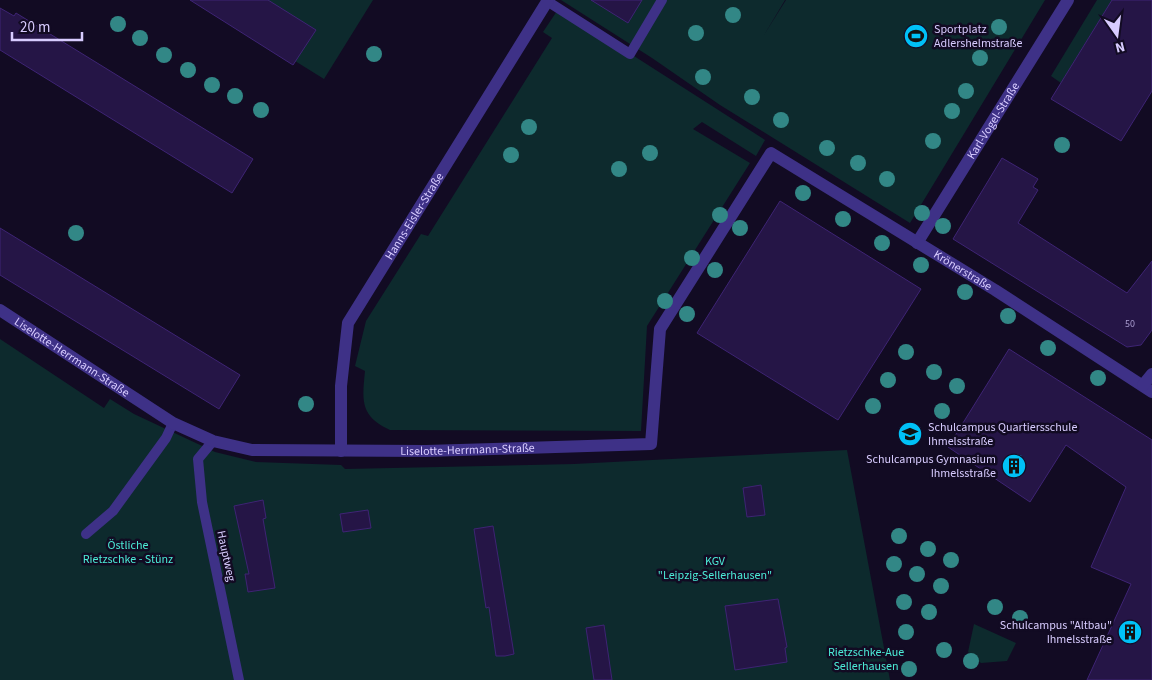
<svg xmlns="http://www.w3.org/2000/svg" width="1152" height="680" font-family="'Source Sans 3',sans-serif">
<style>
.green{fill:#0d2a2d}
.building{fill:#251546;stroke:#3e2474}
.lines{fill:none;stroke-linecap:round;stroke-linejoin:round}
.lane{stroke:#3e3187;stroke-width:10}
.street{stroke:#3e3187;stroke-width:12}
.tree{fill:#328786}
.labels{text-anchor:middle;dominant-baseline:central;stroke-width:5;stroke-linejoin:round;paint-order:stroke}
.number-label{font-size:10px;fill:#ab9ed1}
.poi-label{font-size:12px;fill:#d8ccff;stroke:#120b23;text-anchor:start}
.street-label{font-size:12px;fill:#d8ccff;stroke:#120b23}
.park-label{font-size:12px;fill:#4cecd7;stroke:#120b23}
</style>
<rect width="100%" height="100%" fill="#120b23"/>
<path class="green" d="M 197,0 L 373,0 L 324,79 Z
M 561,0 L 785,0 L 764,35 L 786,0 L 1045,0 L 910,223 L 720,105 L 652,58 Z
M 1097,0 L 1112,0 L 1061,83 L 1051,76 Z
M 559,8 L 765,140 L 756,156 L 702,122 L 693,129 L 750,163 L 647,326 L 641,431 L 390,430 C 360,416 362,401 365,371 L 355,366 L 366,321 L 421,234 L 428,236 L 552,38 L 543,32 Z
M 0,339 L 104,408 L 110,399 L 134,414 L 215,452 L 256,462 L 341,465 L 345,469 L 574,464 L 847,450 L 890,680 L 0,680 Z
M 974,624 L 1016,643 L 1007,661 L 981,663 L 968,652 Z"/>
<path class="building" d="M 190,0 L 268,0 L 316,30 L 293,65 Z
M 591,0 L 642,0 L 628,23 Z
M 1112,0 L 1152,0 L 1152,91 L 1121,141 L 1051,99 Z
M 0,8 L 14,16 L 16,13 L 253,159 L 232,193 L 0,50 Z
M 1002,158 L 1038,179 L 1033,187 L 1038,190 L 1018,223 L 1127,293 L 1152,261 L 1152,330 L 1141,345 L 1127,347 L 953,239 Z
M 780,201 L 921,289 L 838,420 L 697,333 Z
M 0,228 L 240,375 L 219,409 L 0,275 Z
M 1009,349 L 1152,440 L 1152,680 L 1087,680 L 1131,584 L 1091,567 L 1126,487 L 1066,445 L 1030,502 L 948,447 Z
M 761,485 L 765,515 L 747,517 L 743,488 Z
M 263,500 L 266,518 L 263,519 L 275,588 L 248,592 L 245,574 L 249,574 L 234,506 Z
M 368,510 L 371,528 L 343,532 L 340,514 Z
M 493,526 L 514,654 L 505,656 L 496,656 L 489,607 L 486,608 L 474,529 Z
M 778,599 L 787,647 L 785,648 L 787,662 L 735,670 L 725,606 Z
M 604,625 L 612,680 L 594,680 L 586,628 Z"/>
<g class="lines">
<path class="lane" d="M 547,1 L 630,54 L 662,0
M 213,441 L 198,459 L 202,502 L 239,680
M 86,534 L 113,511 L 166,438 L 173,423"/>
<g class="street">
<path id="s1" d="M 917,243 L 1068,0"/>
<path id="s2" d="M 0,310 L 173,423 L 213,441 L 252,450 L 426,451 L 651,444 L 660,329 L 771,153 L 995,290 L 1152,392"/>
<path d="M 1143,385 L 1152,374"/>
<path id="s3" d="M 341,451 L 341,386 L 348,323 L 548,0"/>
</g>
</g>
<g class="tree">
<circle cx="733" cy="15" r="8"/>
<circle cx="118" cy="24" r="8"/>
<circle cx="999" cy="27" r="8"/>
<circle cx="696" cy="33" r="8"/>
<circle cx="140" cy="38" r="8"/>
<circle cx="374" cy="54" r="8"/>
<circle cx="164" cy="55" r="8"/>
<circle cx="980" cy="58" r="8"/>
<circle cx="188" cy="70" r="8"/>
<circle cx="703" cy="77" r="8"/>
<circle cx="212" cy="85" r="8"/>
<circle cx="966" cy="91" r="8"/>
<circle cx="235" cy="96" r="8"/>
<circle cx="752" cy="97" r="8"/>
<circle cx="261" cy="110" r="8"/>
<circle cx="952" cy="111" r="8"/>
<circle cx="781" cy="120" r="8"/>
<circle cx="529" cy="127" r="8"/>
<circle cx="933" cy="141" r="8"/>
<circle cx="1062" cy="145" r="8"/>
<circle cx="827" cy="148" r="8"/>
<circle cx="650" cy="153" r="8"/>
<circle cx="511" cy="155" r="8"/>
<circle cx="858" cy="163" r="8"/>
<circle cx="619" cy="169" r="8"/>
<circle cx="887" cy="179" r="8"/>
<circle cx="803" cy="193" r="8"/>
<circle cx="922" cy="213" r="8"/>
<circle cx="720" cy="215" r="8"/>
<circle cx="843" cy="219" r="8"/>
<circle cx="943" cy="226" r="8"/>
<circle cx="740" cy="228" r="8"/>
<circle cx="76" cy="233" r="8"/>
<circle cx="882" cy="243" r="8"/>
<circle cx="692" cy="258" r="8"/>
<circle cx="921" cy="265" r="8"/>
<circle cx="715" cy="270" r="8"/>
<circle cx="965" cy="292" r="8"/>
<circle cx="665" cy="301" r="8"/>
<circle cx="687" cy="314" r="8"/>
<circle cx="1008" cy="316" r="8"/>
<circle cx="1048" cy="348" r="8"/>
<circle cx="906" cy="352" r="8"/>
<circle cx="934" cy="372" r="8"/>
<circle cx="1098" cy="378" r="8"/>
<circle cx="888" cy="380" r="8"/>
<circle cx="957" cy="386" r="8"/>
<circle cx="306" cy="404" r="8"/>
<circle cx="873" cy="406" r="8"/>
<circle cx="942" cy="411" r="8"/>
<circle cx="899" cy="536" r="8"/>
<circle cx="928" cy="549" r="8"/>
<circle cx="951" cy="560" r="8"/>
<circle cx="894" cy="564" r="8"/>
<circle cx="917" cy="574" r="8"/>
<circle cx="941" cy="586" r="8"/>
<circle cx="904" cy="602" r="8"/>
<circle cx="995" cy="607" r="8"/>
<circle cx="929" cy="612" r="8"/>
<circle cx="1020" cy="618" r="8"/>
<circle cx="906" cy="632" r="8"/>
<circle cx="944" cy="650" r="8"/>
<circle cx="971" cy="661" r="8"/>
<circle cx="909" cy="669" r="8"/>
</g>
<defs>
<g id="stadium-disc" transform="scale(1.25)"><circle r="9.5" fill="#00c1f7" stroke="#120b23"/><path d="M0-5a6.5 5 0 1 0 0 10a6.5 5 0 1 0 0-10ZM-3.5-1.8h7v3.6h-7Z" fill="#111"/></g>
<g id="school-disc" transform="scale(1.25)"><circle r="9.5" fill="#00c1f7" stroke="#120b23"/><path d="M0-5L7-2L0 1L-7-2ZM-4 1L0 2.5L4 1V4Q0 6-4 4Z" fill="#111"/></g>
<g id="building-disc" transform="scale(1.25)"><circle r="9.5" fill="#00c1f7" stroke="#120b23"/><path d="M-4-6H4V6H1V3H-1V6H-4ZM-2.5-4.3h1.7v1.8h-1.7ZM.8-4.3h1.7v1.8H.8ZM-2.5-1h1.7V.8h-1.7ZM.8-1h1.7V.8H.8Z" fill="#111"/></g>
</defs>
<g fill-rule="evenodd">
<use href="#stadium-disc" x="916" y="36"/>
<use href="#school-disc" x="910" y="434"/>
<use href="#building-disc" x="1014" y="466"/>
<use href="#building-disc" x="1130" y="632"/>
</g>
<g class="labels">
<g class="number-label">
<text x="1130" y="324">50</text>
</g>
<g class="poi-label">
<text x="934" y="29">Sportplatz<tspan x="934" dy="14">Adlershelmstraße</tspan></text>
<text x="928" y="427">Schulcampus Quartiersschule<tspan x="928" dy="14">Ihmelsstraße</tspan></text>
<text x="996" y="459" text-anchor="end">Schulcampus Gymnasium<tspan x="996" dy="14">Ihmelsstraße</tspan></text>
<text x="1112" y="625" text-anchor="end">Schulcampus "Altbau"<tspan x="1112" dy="14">Ihmelsstraße</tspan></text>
</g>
<g class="street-label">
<text stroke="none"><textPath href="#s1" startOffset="144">Karl-Vogel-Straße</textPath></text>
<text stroke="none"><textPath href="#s3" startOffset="254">Hanns-Eisler-Straße</textPath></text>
<text stroke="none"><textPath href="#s2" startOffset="1238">Krönerstraße</textPath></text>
<text stroke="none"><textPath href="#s2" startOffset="86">Liselotte-Herrmann-Straße</textPath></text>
<text stroke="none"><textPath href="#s2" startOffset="506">Liselotte-Herrmann-Straße</textPath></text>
<text transform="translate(226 556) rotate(78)">Hauptweg</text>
</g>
<g class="park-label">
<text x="128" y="545">Östliche<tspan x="128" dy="14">Rietzschke - Stünz</tspan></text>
<text x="715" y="561">KGV<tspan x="715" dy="14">"Leipzig-Sellerhausen"</tspan></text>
<text x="866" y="652">Rietzschke-Aue<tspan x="866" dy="14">Sellerhausen</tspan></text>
</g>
</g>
<g transform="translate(1117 35) rotate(166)" stroke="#120b23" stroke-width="4" paint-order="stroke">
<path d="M0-4L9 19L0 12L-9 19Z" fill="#d8ccff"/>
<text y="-8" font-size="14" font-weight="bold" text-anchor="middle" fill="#d8ccff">N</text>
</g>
<path d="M12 32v8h70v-8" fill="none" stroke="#d8ccff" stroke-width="2.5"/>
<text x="20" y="32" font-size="15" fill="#d8ccff" stroke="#120b23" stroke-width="4" paint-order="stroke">20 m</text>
</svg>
